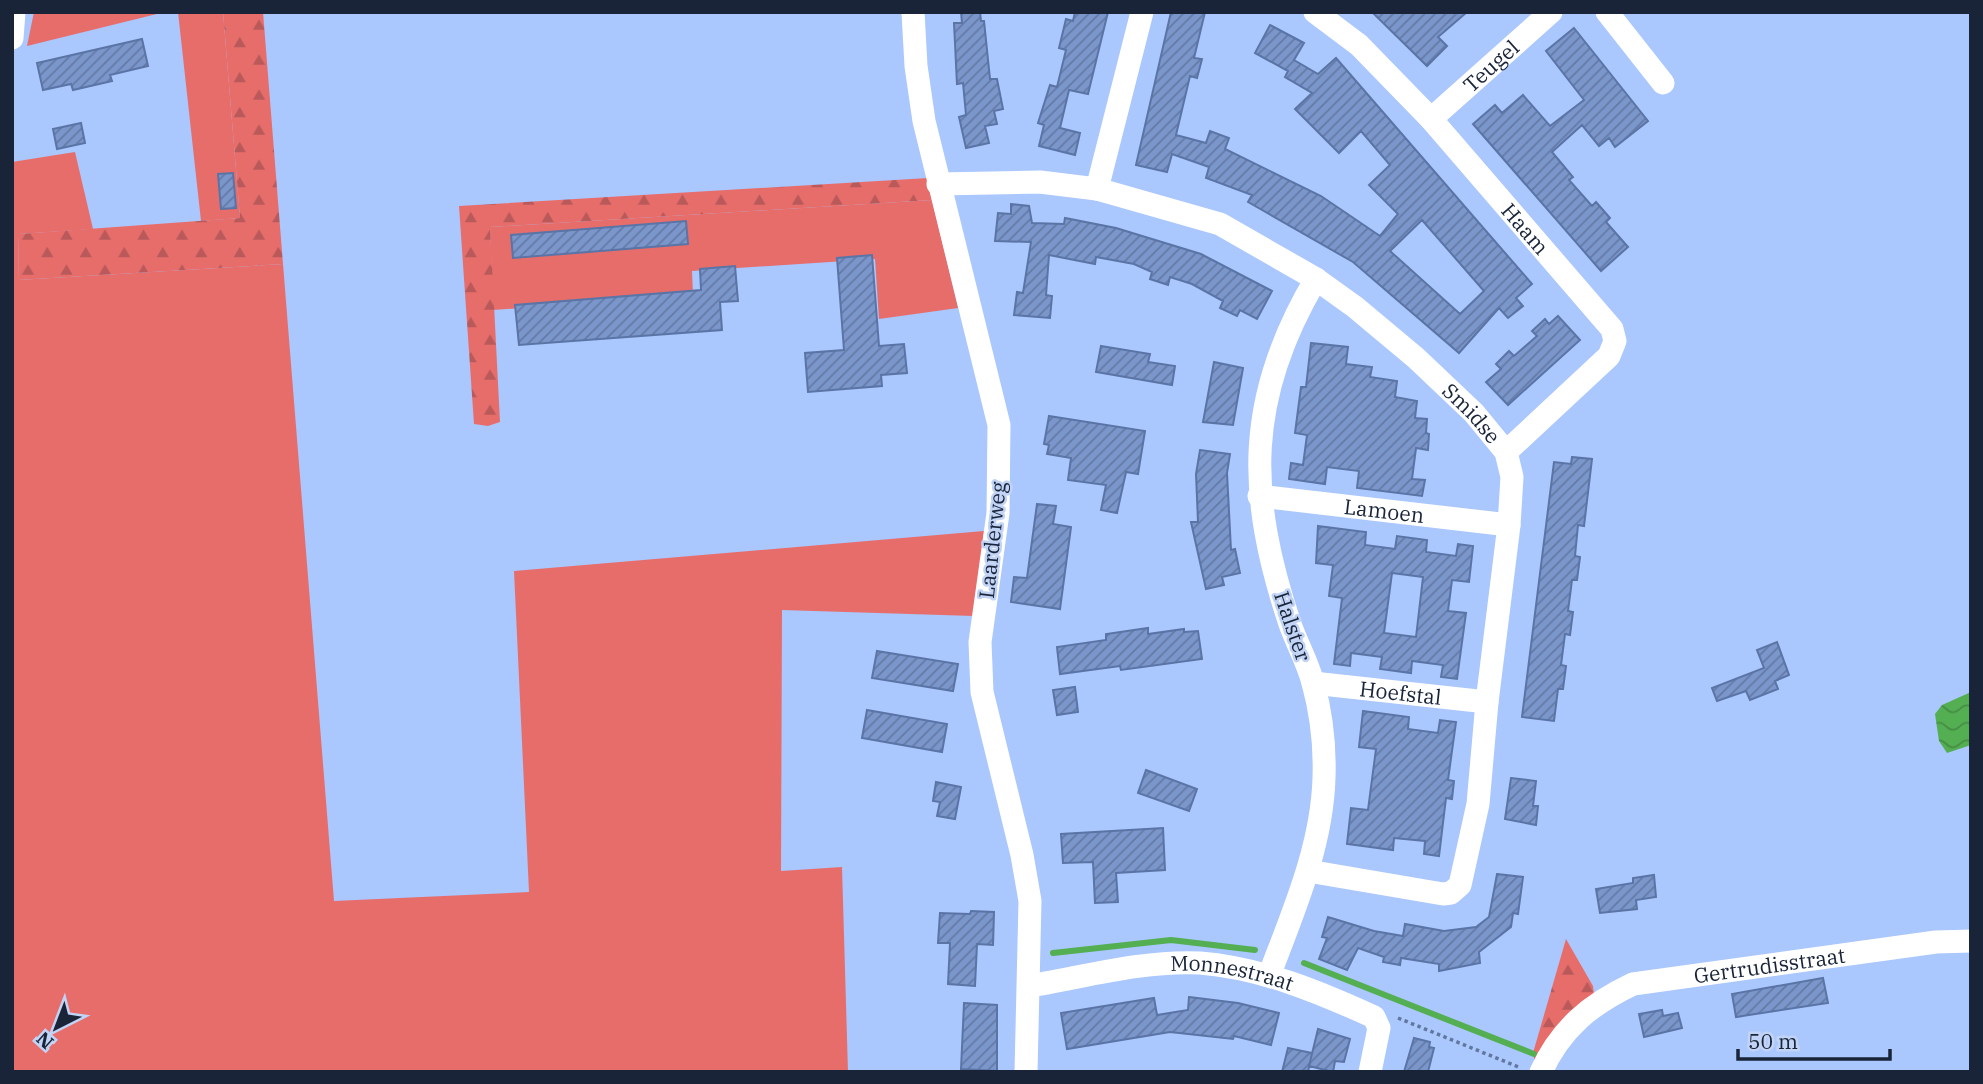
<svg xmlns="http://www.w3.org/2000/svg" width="1983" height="1084" font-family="'IBM Plex Serif',serif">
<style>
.green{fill:#e76d6b}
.forest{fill:url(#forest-firs)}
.water{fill:url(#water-waves)}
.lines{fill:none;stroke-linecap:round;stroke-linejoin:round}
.stream{stroke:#54af52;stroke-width:6}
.building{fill:url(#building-hatch);stroke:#5a74a6;stroke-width:2;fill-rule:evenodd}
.path{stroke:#62779d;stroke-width:3.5;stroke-dasharray:3.5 3.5;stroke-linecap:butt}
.minor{stroke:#fff;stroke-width:23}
.labels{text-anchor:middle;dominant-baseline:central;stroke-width:5;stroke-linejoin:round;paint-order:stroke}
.street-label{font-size:21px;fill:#192439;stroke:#c2d4f6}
</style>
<defs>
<pattern id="forest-firs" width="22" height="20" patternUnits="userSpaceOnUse" patternTransform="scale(1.75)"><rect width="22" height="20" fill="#e76d6b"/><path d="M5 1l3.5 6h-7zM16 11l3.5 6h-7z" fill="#ba5959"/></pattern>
<pattern id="water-waves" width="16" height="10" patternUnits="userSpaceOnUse" patternTransform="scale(1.75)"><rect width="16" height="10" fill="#54af52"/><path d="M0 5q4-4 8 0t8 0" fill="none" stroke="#458e45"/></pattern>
<pattern id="building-hatch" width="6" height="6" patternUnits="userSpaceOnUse" patternTransform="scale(1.75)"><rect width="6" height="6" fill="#7b96cb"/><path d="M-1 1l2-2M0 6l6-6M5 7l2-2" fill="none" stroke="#647aa6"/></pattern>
</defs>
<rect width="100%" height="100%" fill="#aac7fe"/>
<path class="green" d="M 34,12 L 165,12 L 27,46 Z
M 178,12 L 223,12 L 240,218 L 201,221 Z
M 75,152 L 93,229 L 19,234 L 18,280 L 283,264 L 334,901 L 529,892 L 514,571 L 984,531 L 974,616 L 782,610 L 781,871 L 842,867 L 848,1072 L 12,1072 L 12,162 Z
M 932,200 L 958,308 L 879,319 L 875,259 L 692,271 L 693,296 L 493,310 L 490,227 Z"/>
<path class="forest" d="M 223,12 L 263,12 L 283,264 L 18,280 L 19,234 L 240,218 Z
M 928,178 L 932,200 L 490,227 L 500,422 L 488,426 L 474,424 L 459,206 Z
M 1566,939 L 1593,986 L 1594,995 L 1536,1067 L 1533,1053 Z"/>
<path class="water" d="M 1971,692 L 1971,745 L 1947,753 L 1939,741 L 1935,714 L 1942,705 Z"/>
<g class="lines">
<path class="stream" d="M 1053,953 L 1171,940 L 1255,950
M 1304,963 L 1534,1054"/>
</g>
<path class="building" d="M 961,12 L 980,12 L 981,21 L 984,21 L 990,79 L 997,79 L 1003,109 L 994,111 L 997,124 L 985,126 L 989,143 L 966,148 L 959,117 L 966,115 L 963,83 L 957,84 L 954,23 L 962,23 Z
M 1075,12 L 1108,12 L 1088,94 L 1069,90 L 1060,128 L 1080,133 L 1075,155 L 1039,146 L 1044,125 L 1038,123 L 1050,85 L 1057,87 L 1066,50 L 1059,48 L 1066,19 L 1073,21 Z
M 1171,12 L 1205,12 L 1194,58 L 1202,59 L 1197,78 L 1190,76 L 1176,135 L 1206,143 L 1210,131 L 1229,138 L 1225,149 L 1321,196 L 1380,236 L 1398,214 L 1369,185 L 1390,165 L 1361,131 L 1339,153 L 1295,109 L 1312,93 L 1285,77 L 1288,71 L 1255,53 L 1270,25 L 1304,43 L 1294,60 L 1318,74 L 1336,58 L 1532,284 L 1516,298 L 1523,306 L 1508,318 L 1499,308 L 1459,353 L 1353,262 L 1248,202 L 1252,195 L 1206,178 L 1209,167 L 1172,154 L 1167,172 L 1136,165 ZM 1422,220 L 1484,291 L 1460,314 L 1390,251 Z
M 1372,12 L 1467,12 L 1438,37 L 1447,46 L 1427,66 Z
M 1574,28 L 1648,121 L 1615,147 L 1609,138 L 1599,146 L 1582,125 L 1552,152 L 1573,177 L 1569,180 L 1592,206 L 1596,202 L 1610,218 L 1606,222 L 1628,247 L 1601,271 L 1473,124 L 1495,105 L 1502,113 L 1523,95 L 1550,126 L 1584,100 L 1546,51 Z
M 142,39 L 148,66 L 110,75 L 112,81 L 73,90 L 71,84 L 43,90 L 37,63 Z
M 81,123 L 85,143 L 57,149 L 53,129 Z
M 233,173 L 236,208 L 221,209 L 218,174 Z
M 1011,204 L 1029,206 L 1032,223 L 1064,224 L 1065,218 L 1116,228 L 1201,254 L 1272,291 L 1257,319 L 1240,310 L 1237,316 L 1220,308 L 1223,301 L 1192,284 L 1170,277 L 1168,285 L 1150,279 L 1152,272 L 1134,264 L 1096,257 L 1095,264 L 1049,255 L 1046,295 L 1052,296 L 1050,318 L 1014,315 L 1017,292 L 1023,293 L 1031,242 L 995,241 L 998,213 L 1011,214 Z
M 686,221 L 688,244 L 513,258 L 511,235 Z
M 872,255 L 879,346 L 904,344 L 907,373 L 881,375 L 882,386 L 808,392 L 805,353 L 844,350 L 837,258 Z
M 735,266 L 738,301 L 720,302 L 722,330 L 519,345 L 515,305 L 701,290 L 700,269 Z
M 1558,316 L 1580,340 L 1508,405 L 1486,382 L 1501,369 L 1496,364 L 1509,351 L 1514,356 L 1537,336 L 1532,331 L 1545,319 L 1549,324 Z
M 1311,343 L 1348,347 L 1346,364 L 1372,367 L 1370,377 L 1397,381 L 1395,397 L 1417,401 L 1415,418 L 1427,419 L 1426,433 L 1429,434 L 1428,450 L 1416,448 L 1412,479 L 1425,480 L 1422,496 L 1357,488 L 1359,471 L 1327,467 L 1325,484 L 1289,479 L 1291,463 L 1303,465 L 1307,435 L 1295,433 L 1301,387 L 1306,387 Z
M 1101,346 L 1150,354 L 1148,362 L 1175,366 L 1172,385 L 1096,372 Z
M 1214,362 L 1243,368 L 1233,425 L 1203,422 Z
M 1049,416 L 1145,431 L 1138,474 L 1126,472 L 1117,513 L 1101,510 L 1106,485 L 1068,480 L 1071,458 L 1047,454 L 1049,445 L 1044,444 Z
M 1200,450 L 1230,454 L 1227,473 L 1231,550 L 1235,549 L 1240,573 L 1222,577 L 1224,585 L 1206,589 L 1191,522 L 1198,522 L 1196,474 Z
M 1572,457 L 1592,459 L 1584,526 L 1578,525 L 1575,556 L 1580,557 L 1577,580 L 1572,580 L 1568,611 L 1573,612 L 1570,635 L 1565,634 L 1561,665 L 1566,666 L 1563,689 L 1558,689 L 1554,721 L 1522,717 L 1554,462 L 1571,464 Z
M 1037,504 L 1056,506 L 1053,524 L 1071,527 L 1060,609 L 1011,602 L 1014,577 L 1027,578 Z
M 1318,526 L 1366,532 L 1365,545 L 1395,549 L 1397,536 L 1427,540 L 1426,552 L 1456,556 L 1458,544 L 1473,546 L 1469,582 L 1452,580 L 1448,611 L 1466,613 L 1457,679 L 1441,677 L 1443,665 L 1412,661 L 1411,673 L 1380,669 L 1382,657 L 1351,653 L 1350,666 L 1334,664 L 1342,598 L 1329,596 L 1333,565 L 1316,563 ZM 1392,573 L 1423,577 L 1416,637 L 1384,633 Z
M 1148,628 L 1148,634 L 1184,629 L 1184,632 L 1198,631 L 1202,659 L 1121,670 L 1120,666 L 1060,674 L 1057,647 L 1106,640 L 1106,634 Z
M 1777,642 L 1789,675 L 1775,681 L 1778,689 L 1750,700 L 1746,691 L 1717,701 L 1712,688 L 1764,668 L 1757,650 Z
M 877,651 L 958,664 L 953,691 L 872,678 Z
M 1075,687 L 1078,712 L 1057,715 L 1053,690 Z
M 867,710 L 947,724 L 942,752 L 862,738 Z
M 1363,711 L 1409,717 L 1408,729 L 1438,733 L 1440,720 L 1456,722 L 1448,780 L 1454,781 L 1452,799 L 1446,798 L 1439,856 L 1424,854 L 1425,841 L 1394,838 L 1393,850 L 1347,844 L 1351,808 L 1368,810 L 1376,749 L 1359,747 Z
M 1146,770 L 1197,789 L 1189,811 L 1138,793 Z
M 1511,778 L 1536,781 L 1533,806 L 1538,806 L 1536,825 L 1505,819 Z
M 936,782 L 961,787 L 955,819 L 937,816 L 940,802 L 933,801 Z
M 1163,828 L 1165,870 L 1116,873 L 1118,902 L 1095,903 L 1093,862 L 1063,863 L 1061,834 Z
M 1497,874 L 1523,877 L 1518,914 L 1513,913 L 1511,927 L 1479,952 L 1480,963 L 1439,971 L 1439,964 L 1401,958 L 1400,965 L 1383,962 L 1384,957 L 1358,948 L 1347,970 L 1319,959 L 1327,938 L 1322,937 L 1328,917 L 1374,931 L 1403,936 L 1405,924 L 1444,931 L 1476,927 L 1489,917 Z
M 1654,875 L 1656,897 L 1636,900 L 1637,909 L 1600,913 L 1596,889 L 1633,883 L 1633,878 Z
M 971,911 L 994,912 L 993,945 L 977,944 L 975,986 L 948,984 L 950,943 L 938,943 L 940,913 L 970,914 Z
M 1823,978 L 1828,1003 L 1736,1017 L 1732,994 Z
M 1189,997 L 1238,1003 L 1279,1013 L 1271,1045 L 1234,1036 L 1233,1039 L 1170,1032 L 1067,1049 L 1061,1013 L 1154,998 L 1157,1015 L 1188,1010 Z
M 964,1003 L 997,1005 L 997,1071 L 961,1069 Z
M 1662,1010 L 1663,1016 L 1678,1013 L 1682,1028 L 1644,1037 L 1639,1014 Z
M 1318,1029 L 1350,1039 L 1344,1062 L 1335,1061 L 1333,1072 L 1309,1066 Z
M 1414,1038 L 1430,1042 L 1429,1047 L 1434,1048 L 1428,1072 L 1404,1072 Z
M 1288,1048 L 1312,1053 L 1308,1072 L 1282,1072 Z"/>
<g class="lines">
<path class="path" d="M 1398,1018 L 1521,1068"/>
<g class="minor">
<path d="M 913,12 L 916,66 L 924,121 L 999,425 L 998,513 L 980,642 L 982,692 L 1022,855 L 1030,901 L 1026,1072"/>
<path id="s1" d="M 1315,12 L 1359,45 L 1431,119 L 1612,329 L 1615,341 L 1609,356 L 1506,452"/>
<path d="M 1607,12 L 1663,83"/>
<path d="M 12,38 L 14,12"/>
<path id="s2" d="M 1431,119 L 1551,12"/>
<path id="s3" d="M 938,184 L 1040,182 L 1097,189 L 1220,224 L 1316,279 L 1355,307 L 1416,358 L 1474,413 L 1506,452 L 1512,477 L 1509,525 L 1487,702 L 1478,804 L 1460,885 L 1451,893 L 1443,894 L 1308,871"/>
<path d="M 1097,189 L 1142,12"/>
<path id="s4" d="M 1259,496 L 1509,525"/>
<path id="s5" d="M 1313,683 L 1487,702"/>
<path d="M 1269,976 C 1293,912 1322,847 1324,778 C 1325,748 1321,712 1313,683 C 1308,663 1297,644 1290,624 C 1247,495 1245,398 1316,279"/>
<path id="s6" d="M 1029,986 C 1084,977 1144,960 1200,963 C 1262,968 1319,992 1374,1017 L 1379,1028 L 1370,1072"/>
<path id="s7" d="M 1541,1072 C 1561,1028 1591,1004 1633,984 L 1936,942 L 1971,941"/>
</g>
</g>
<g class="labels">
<g class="street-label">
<text stroke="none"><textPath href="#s2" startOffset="80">Teugel</textPath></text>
<text stroke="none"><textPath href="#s1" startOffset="303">Haam</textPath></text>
<text stroke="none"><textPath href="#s3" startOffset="604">Smidse</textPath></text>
<text stroke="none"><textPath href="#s4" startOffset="126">Lamoen</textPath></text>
<text transform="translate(992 540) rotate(-84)">Laarderweg</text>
<text transform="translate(1293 626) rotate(71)">Halster</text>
<text stroke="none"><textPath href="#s5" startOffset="88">Hoefstal</textPath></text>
<text stroke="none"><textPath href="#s7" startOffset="268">Gertrudisstraat</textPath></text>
<text stroke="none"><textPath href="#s6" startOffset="206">Monnestraat</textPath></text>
</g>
</g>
<rect width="1983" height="1084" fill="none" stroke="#192439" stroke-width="28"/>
<g transform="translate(56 1028) rotate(222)" stroke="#c2d4f6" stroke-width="5" paint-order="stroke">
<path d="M0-5L12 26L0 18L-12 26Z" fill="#192439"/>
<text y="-10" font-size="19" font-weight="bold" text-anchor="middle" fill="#192439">N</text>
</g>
<path d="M1738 1049v10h152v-10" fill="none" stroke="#192439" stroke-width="3.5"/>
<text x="1748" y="1049" font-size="21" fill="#192439" stroke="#c2d4f6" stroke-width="5" paint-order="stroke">50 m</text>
</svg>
